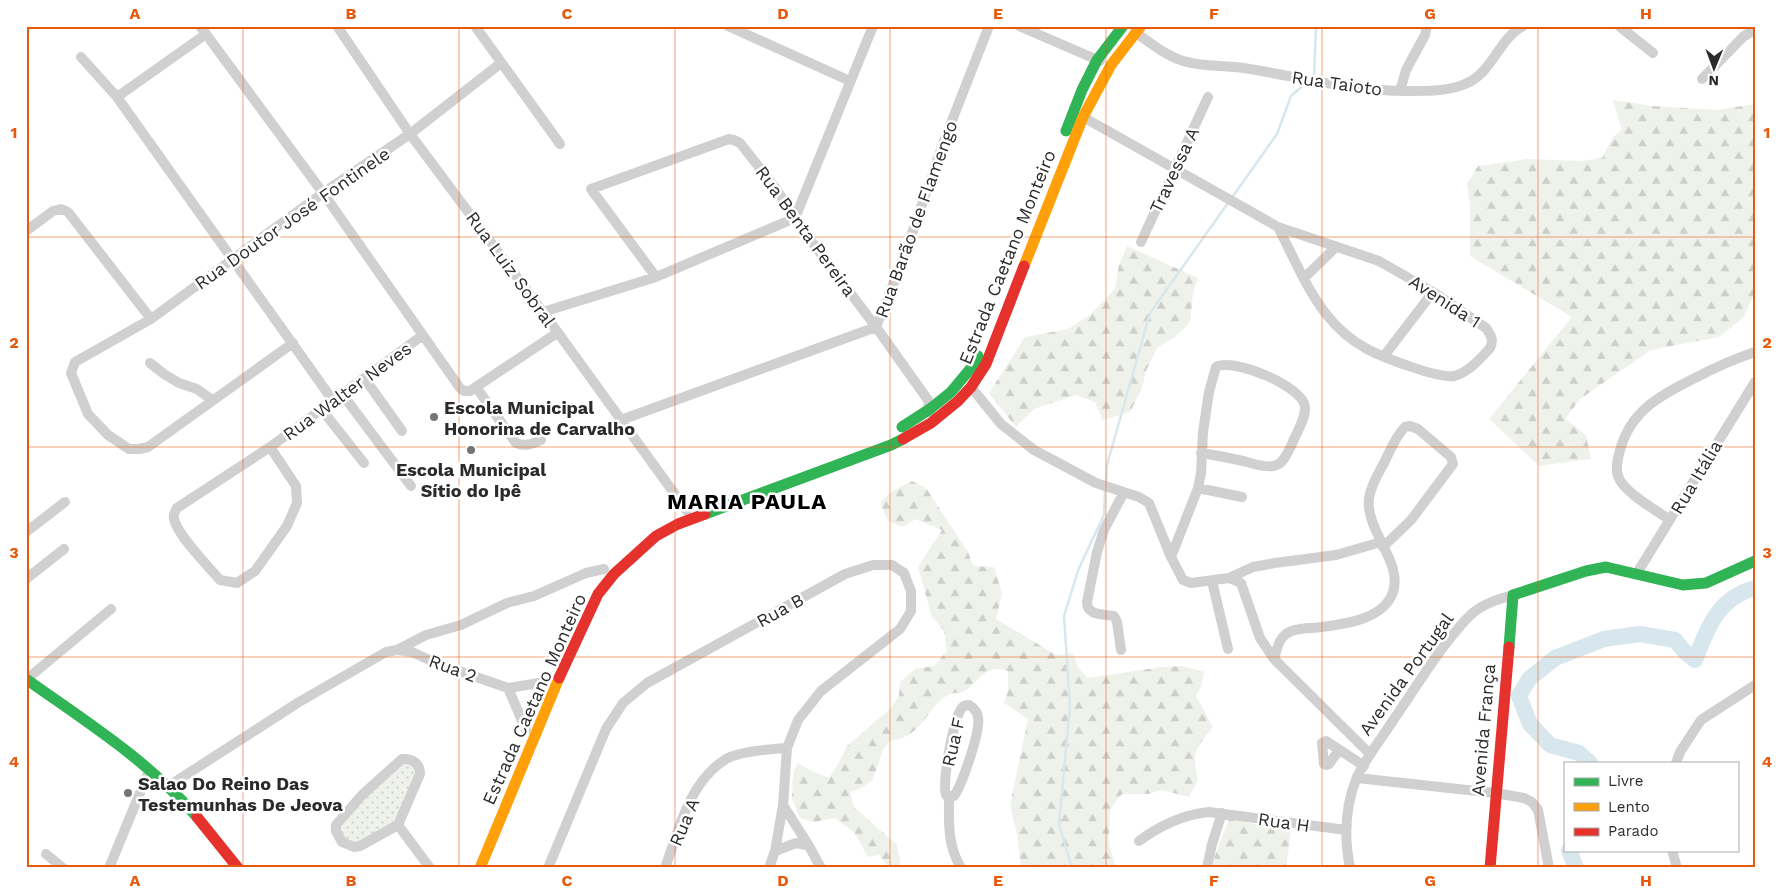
<svg xmlns="http://www.w3.org/2000/svg" width="1781" height="894" font-family="'Work Sans',sans-serif">
<style>
.forest{fill:url(#forest-firs)}
.park{fill:url(#park-dots)}
.lines{fill:none;stroke-linecap:round;stroke-linejoin:round}
.stream{stroke:#d8e6ee;stroke-width:2.5}
.river{stroke:#d8e6ee;stroke-width:16}
.street{stroke:#d0d0d0;stroke-width:10}
.fast{stroke:#30b455;stroke-width:11}
.slow{stroke:#ff9f0a;stroke-width:11}
.jam{stroke:#e5322d;stroke-width:11}
.grid{fill:none;stroke:#e8590c;stroke-width:1;stroke-opacity:0.55}
.poi-dot{fill:#757575;stroke:#fff;stroke-width:2}
.labels{text-anchor:middle;dominant-baseline:central;stroke-width:5;stroke-linejoin:round;paint-order:stroke}
.street-label{font-size:18px;fill:#2b2b2b;stroke:#fff}
.poi-label{font-size:18px;font-weight:bold;fill:#2b2b2b;stroke:#fff;text-anchor:start}
.district-label{font-size:22px;font-weight:bold;letter-spacing:1px;fill:#000;stroke:#fff}
.neatline{fill:none;stroke:#e8590c;stroke-width:2}
.grid-label{font-size:16px;text-anchor:middle;font-weight:bold;fill:#e8590c}
</style>
<defs>
<pattern id="forest-firs" width="22" height="20" patternUnits="userSpaceOnUse" patternTransform="scale(1.25)"><rect width="22" height="20" fill="#eff2eb"/><path d="M5 1l3.5 6h-7zM16 11l3.5 6h-7z" fill="#cdd0ca"/></pattern>
<pattern id="park-dots" width="8" height="8" patternUnits="userSpaceOnUse" patternTransform="scale(1.25)"><rect width="8" height="8" fill="#eff2eb"/><path d="M2 2h.1M6 6h.1" fill="none" stroke="#cdd0ca" stroke-width="1.8" stroke-linecap="round"/></pattern>
</defs>
<rect width="100%" height="100%" fill="#fff"/>
<path class="forest" d="M 1613,100 L 1652,106 L 1717,110 L 1755,104 L 1755,292 L 1744,317 L 1719,337 L 1651,350 L 1580,399 L 1565,419 L 1586,435 L 1591,459 L 1539,466 L 1489,419 L 1572,317 L 1470,256 L 1470,207 L 1467,184 L 1478,166 L 1527,159 L 1582,161 L 1602,158 L 1613,137 L 1622,130 Z
M 1127,246 L 1198,278 L 1193,293 L 1190,322 L 1175,337 L 1157,348 L 1146,371 L 1142,388 L 1130,412 L 1103,420 L 1095,402 L 1076,395 L 1034,409 L 1016,427 L 989,393 L 1025,337 L 1068,329 L 1090,315 L 1115,289 L 1119,265 Z
M 912,481 L 926,488 L 968,552 L 973,566 L 994,567 L 1002,593 L 996,619 L 1056,655 L 1073,653 L 1078,667 L 1087,678 L 1162,667 L 1182,666 L 1204,672 L 1202,684 L 1196,696 L 1213,727 C 1194,751 1192,750 1198,780 L 1189,797 L 1162,790 L 1148,794 L 1122,794 L 1110,809 L 1109,844 L 1116,868 L 1021,868 L 1017,834 L 1010,805 L 1028,719 L 1004,703 L 1008,691 L 1008,671 C 983,664 982,680 965,691 C 961,694 955,692 950,694 C 925,706 926,736 890,741 L 883,750 L 873,779 L 865,786 L 850,793 L 854,807 L 896,844 L 900,859 L 900,868 L 889,868 L 879,855 L 868,857 L 854,832 L 834,818 L 814,822 L 800,818 L 792,799 L 793,773 L 798,763 L 812,771 L 829,778 L 839,763 L 847,746 L 890,709 L 899,696 L 900,682 L 915,669 L 934,666 L 947,651 L 944,631 L 932,617 L 918,567 L 942,530 L 915,519 L 903,527 L 888,521 L 880,503 L 891,492 Z
M 1229,819 L 1291,831 L 1286,868 L 1213,868 L 1215,856 Z"/>
<path class="park" d="M 404,764 C 411,763 414,767 416,773 L 393,825 L 358,842 C 349,843 340,837 341,827 L 365,799 Z"/>
<g class="lines">
<path class="stream" d="M 1312,77 L 1314,76 L 1316,26
M 1231,199 L 1277,134 L 1291,96 L 1306,83
M 1106,484 L 1107,465 L 1150,313 L 1228,203
M 1072,868 L 1059,824 L 1070,706 L 1064,616 L 1079,568 L 1104,515 L 1105,490"/>
<path class="river" d="M 1590,763 L 1579,753 L 1550,745 L 1530,724 L 1519,696 L 1529,679 L 1555,658 L 1604,639 L 1640,634 L 1675,640 L 1684,651 L 1695,660 C 1708,627 1718,598 1755,588
M 1569,850 L 1576,868"/>
<path class="street" d="M 200,26 L 323,193 L 460,388 L 464,391 L 470,391 L 557,333
M 337,26 L 410,134 L 543,312 L 687,511
M 475,26 L 560,144
M 728,26 L 850,81
M 1019,26 L 1100,61
M 1619,26 L 1653,53
M 1135,32 C 1150,43 1165,55 1183,61 C 1202,67 1224,65 1244,68 C 1300,77 1355,92 1412,91 C 1430,91 1449,91 1465,84 C 1493,73 1498,39 1523,26
M 81,57 L 117,97 L 334,402
M 1702,79 L 1743,37 L 1755,29
M 1400,91 L 1406,70 L 1425,35 L 1427,26
M 117,97 L 206,34
M 1083,117 L 1278,227 L 1379,261 L 1433,292 L 1486,328 C 1491,335 1494,340 1490,348 C 1481,358 1468,373 1454,376 C 1439,379 1382,357 1367,349 C 1352,341 1337,328 1326,314 C 1306,288 1293,256 1278,227
M 26,231 L 53,211 L 61,209 L 68,212 L 151,319
M 1141,242 L 1208,97
M 656,277 L 591,189 L 729,139 L 734,140 L 740,143 L 774,186 L 806,234 L 876,327 L 928,400 L 930,412
M 1304,278 L 1336,247
M 543,312 L 656,277 L 795,218 L 873,26
M 293,343 L 148,447 L 139,449 L 129,449 L 108,435 L 88,414 L 71,373 L 75,362 L 151,319 L 323,193 L 410,134 L 501,63
M 1384,356 L 1433,292
M 150,363 L 164,374 L 179,383 L 197,389 L 212,400
M 365,379 L 402,431
M 476,387 L 516,443 C 525,447 532,444 541,440
M 971,387 L 1001,424 L 1034,450 L 1096,483 L 1139,497 L 1149,503 L 1171,557 L 1183,580 L 1191,583 L 1229,578 L 1241,583 L 1260,638 L 1274,659 L 1370,754
M 343,395 L 411,486
M 322,410 L 364,463
M 621,420 L 876,327 L 902,262 L 944,141 L 989,26
M 270,447 L 296,486 L 297,503 L 287,526 L 255,571 L 237,583 L 220,580 C 209,567 177,535 174,519 C 173,515 175,511 177,508 L 270,447 L 423,335
M 1198,488 L 1242,497
M 1670,520 C 1656,510 1623,492 1618,476 C 1615,467 1618,459 1620,450 C 1631,410 1661,395 1695,378 C 1714,368 1734,359 1755,352
M 26,532 L 65,502
M 1171,557 L 1198,488 L 1201,473 L 1203,432 L 1209,392 L 1216,367 C 1233,357 1304,387 1305,407 C 1306,419 1296,433 1292,444 C 1288,452 1283,465 1273,466 C 1263,468 1252,463 1243,461 C 1229,458 1215,455 1201,453
M 1637,573 L 1755,382
M 1229,578 L 1253,567 L 1275,563 L 1336,555 L 1381,542
M 26,579 L 64,549
M 1212,581 L 1228,649
M 397,650 L 412,652 L 436,663 L 508,688 L 545,682
M 1121,650 L 1117,622 L 1114,616 C 1103,614 1087,616 1087,602 L 1097,552 L 1104,530 L 1124,492
M 1274,659 C 1276,652 1278,643 1282,638 C 1291,626 1309,629 1322,627 C 1346,624 1384,619 1393,592 C 1403,561 1365,531 1369,498 C 1371,485 1378,474 1384,463 C 1390,451 1395,437 1405,427 L 1410,426 L 1418,429 L 1451,457 L 1453,464 L 1411,520 L 1383,547
M 27,679 L 111,609
M 508,688 L 526,730
M 1339,750 L 1329,764 L 1326,765 L 1324,764 L 1322,743 L 1326,741 L 1364,766
M 402,759 C 413,758 420,764 420,774 L 398,825 L 360,846 L 354,847 L 342,842 L 336,831 L 336,825 L 362,795 Z
M 1676,763 L 1680,752 L 1701,720 L 1755,685
M 1357,778 L 1495,793 L 1524,798 L 1532,802 L 1538,810 L 1549,868
M 167,787 L 299,702 L 386,652 L 397,650 L 426,635 L 461,625 L 507,603 L 534,596 L 586,573 L 604,569
M 949,797 L 946,795 C 942,781 953,724 960,711 C 962,706 965,705 969,705 C 974,708 977,711 978,717 C 981,730 962,785 954,796 L 949,797 C 949,823 947,844 961,868
M 783,805 L 809,846 L 821,868
M 398,825 L 430,868
M 1139,841 C 1161,825 1182,815 1209,812 L 1346,830
M 1672,850 L 1677,868
M 775,851 L 796,843 L 809,846
M 46,854 L 63,868
M 109,868 L 149,771
M 548,868 L 606,729 L 623,703 L 647,683 L 845,574 L 873,565 L 892,565 L 904,573 L 911,591 L 911,611 L 900,629 L 821,691 L 798,720 L 787,748 L 783,805 L 775,851 L 769,868
M 665,868 C 679,829 689,782 726,759 C 739,751 771,749 787,748
M 1207,868 L 1212,844 L 1222,813
M 1350,868 C 1344,838 1345,806 1357,777 C 1367,756 1382,738 1394,719 C 1413,692 1430,663 1451,637 C 1458,629 1465,619 1474,612 C 1485,603 1500,599 1513,595"/>
<path class="fast" d="M 1066,131 L 1082,90 L 1097,60 L 1123,26
M 902,427 L 930,409 L 951,392 L 976,362 L 978,356
M 705,514 L 891,445 L 903,439
M 1509,647 L 1513,595 L 1586,571 L 1606,567 L 1683,585 L 1706,583 L 1755,561
M 26,679 C 85,721 149,761 197,817"/>
<path class="slow" d="M 1024,266 L 1083,117 L 1111,65 L 1141,26
M 480,868 L 559,678"/>
<path class="jam" d="M 903,439 L 931,423 L 958,401 L 971,387 L 986,364 L 1024,266
M 559,678 L 598,594 L 614,574 L 656,536 L 678,524 L 705,514
M 197,817 L 238,868
M 1490,868 L 1509,647"/>
</g>
<path class="grid" d="M 243,26 L 243,868M 459,26 L 459,868M 675,26 L 675,868M 890,26 L 890,868M 1106,26 L 1106,868M 1322,26 L 1322,868M 1538,26 L 1538,868M 26,237 L 1755,237M 26,447 L 1755,447M 26,657 L 1755,657"/>
<g class="poi-dot">
<circle cx="434" cy="417" r="5"/>
<circle cx="471" cy="450" r="5"/>
<circle cx="128" cy="793" r="5"/>
</g>
<g class="labels">
<g class="street-label">
<text transform="translate(1337 83) rotate(8)">Rua Taioto</text>
<text transform="translate(1174 170) rotate(-65)">Travessa A</text>
<text transform="translate(292 218) rotate(-35)">Rua Doutor José Fontinele</text>
<text transform="translate(916 219) rotate(-70)">Rua Barão de Flamengo</text>
<text transform="translate(806 231) rotate(54)">Rua Benta Pereira</text>
<text transform="translate(1007 257) rotate(-68)">Estrada Caetano Monteiro</text>
<text transform="translate(511 269) rotate(54)">Rua Luiz Sobral</text>
<text transform="translate(1445 301) rotate(33)">Avenida 1</text>
<text transform="translate(347 391) rotate(-36)">Rua Walter Neves</text>
<text transform="translate(1696 477) rotate(-59)">Rua Itália</text>
<text transform="translate(780 610) rotate(-29)">Rua B</text>
<text transform="translate(453 668) rotate(20)">Rua 2</text>
<text transform="translate(1406 674) rotate(-54)">Avenida Portugal</text>
<text transform="translate(534 699) rotate(-66)">Estrada Caetano Monteiro</text>
<text transform="translate(1483 730) rotate(-85)">Avenida França</text>
<text transform="translate(953 742) rotate(-77)">Rua F</text>
<text transform="translate(684 822) rotate(-67)">Rua A</text>
<text transform="translate(1284 822) rotate(8)">Rua H</text>
</g>
<g class="poi-label">
<text x="444" y="407">Escola Municipal<tspan x="444" dy="21">Honorina de Carvalho</tspan></text>
<text x="471" y="469" text-anchor="middle">Escola Municipal<tspan x="471" dy="21">Sítio do Ipê</tspan></text>
<text x="138" y="783">Salao Do Reino Das<tspan x="138" dy="21">Testemunhas De Jeova</tspan></text>
</g>
<g class="district-label">
<text x="747" y="501">MARIA PAULA</text>
</g>
</g>
<rect width="1781" height="894" fill="none" stroke="#ffffff" stroke-width="55"/>
<rect x="1564" y="762" width="175" height="90" fill="#ffffff" stroke="#aaaaaa"/>
<rect x="1574" y="778" width="25" height="8" fill="#30b455" stroke="#aaaaaa"/>
<text x="1608" y="786" font-size="15" fill="#2b2b2b">Livre</text>
<rect x="1574" y="803" width="25" height="8" fill="#ff9f0a" stroke="#aaaaaa"/>
<text x="1608" y="812" font-size="15" fill="#2b2b2b">Lento</text>
<rect x="1574" y="828" width="25" height="8" fill="#e5322d" stroke="#aaaaaa"/>
<text x="1608" y="836" font-size="15" fill="#2b2b2b">Parado</text>
<g transform="translate(1714 68) rotate(181)" stroke="#ffffff" stroke-width="4" paint-order="stroke">
<path d="M0-4L9 19L0 12L-9 19Z" fill="#2b2b2b"/>
<text y="-8" font-size="14" font-weight="bold" text-anchor="middle" fill="#2b2b2b">N</text>
</g>
<rect x="28" y="28" width="1726" height="838" class="neatline"/>
<g class="grid-label">
<text x="135" y="19">A</text>
<text x="351" y="19">B</text>
<text x="567" y="19">C</text>
<text x="783" y="19">D</text>
<text x="998" y="19">E</text>
<text x="1214" y="19">F</text>
<text x="1430" y="19">G</text>
<text x="1646" y="19">H</text>
<text x="14" y="138">1</text>
<text x="1767" y="138">1</text>
<text x="14" y="348">2</text>
<text x="1767" y="348">2</text>
<text x="14" y="558">3</text>
<text x="1767" y="558">3</text>
<text x="14" y="767">4</text>
<text x="1767" y="767">4</text>
<text x="135" y="886">A</text>
<text x="351" y="886">B</text>
<text x="567" y="886">C</text>
<text x="783" y="886">D</text>
<text x="998" y="886">E</text>
<text x="1214" y="886">F</text>
<text x="1430" y="886">G</text>
<text x="1646" y="886">H</text>
</g>
</svg>
